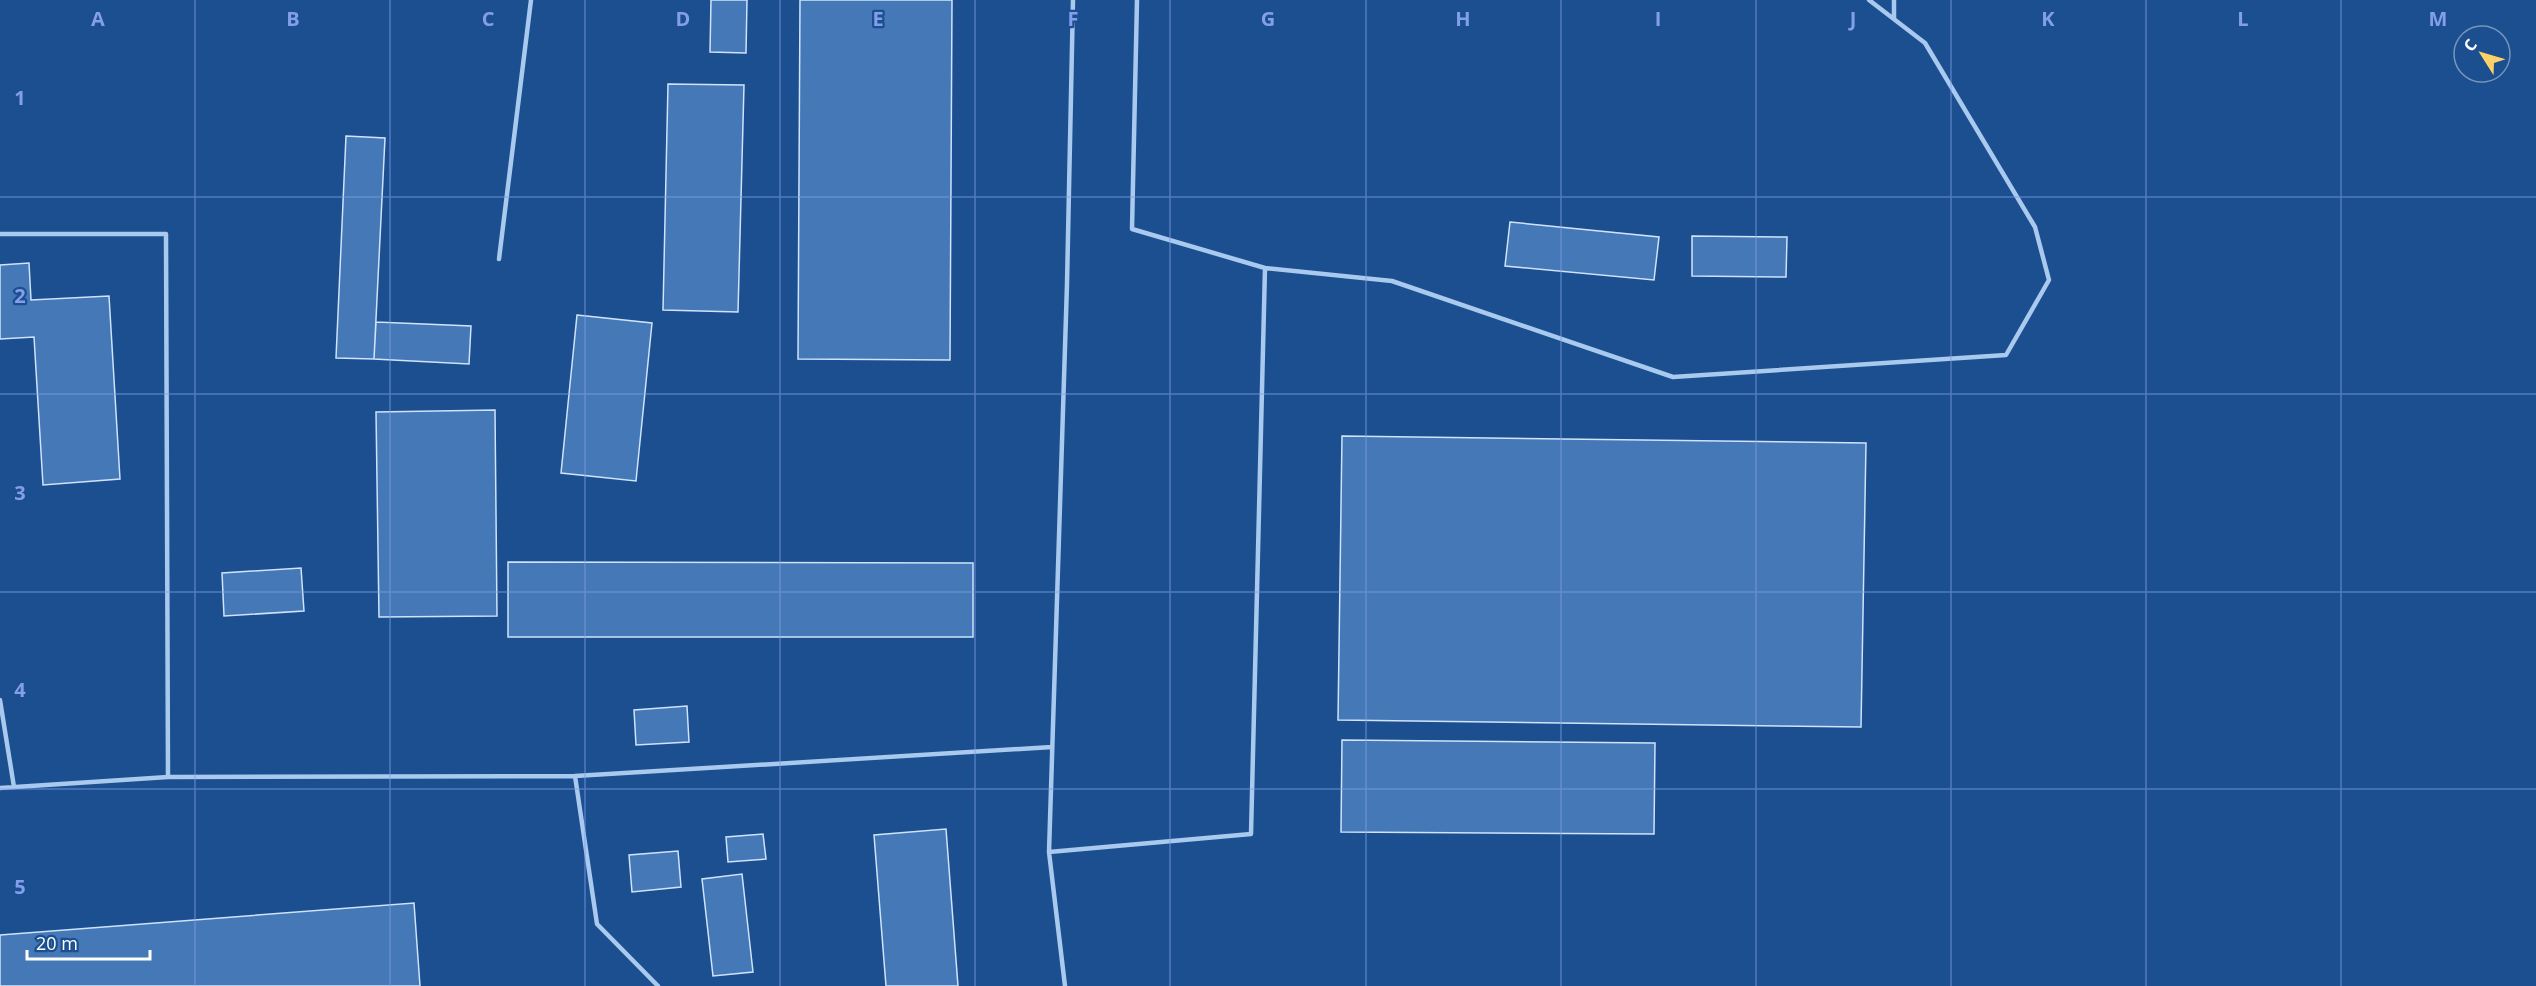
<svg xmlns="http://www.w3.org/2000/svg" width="2536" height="986" font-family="'Open Sans',sans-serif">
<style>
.building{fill:#4478b7;stroke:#cfe3fa;stroke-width:1.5}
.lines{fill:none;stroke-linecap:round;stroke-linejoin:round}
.service{stroke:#a9c9ee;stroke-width:4.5}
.grid{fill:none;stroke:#839eea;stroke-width:1.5;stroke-opacity:0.55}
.grid-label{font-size:20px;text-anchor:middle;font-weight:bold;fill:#839eea;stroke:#1b4f8f;stroke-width:4.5;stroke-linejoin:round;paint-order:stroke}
</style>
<rect width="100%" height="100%" fill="#1b4f8f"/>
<path class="building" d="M 711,0 L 747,0 L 746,53 L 710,52 Z
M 800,0 L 952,0 L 950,360 L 798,359 Z
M 668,84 L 744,85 L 738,312 L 663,310 Z
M 346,136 L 385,138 L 374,359 L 336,358 Z
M 1510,222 L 1659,237 L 1654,280 L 1505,266 Z
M 1692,236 L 1787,237 L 1786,277 L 1692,276 Z
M 29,263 L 31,300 L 109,296 L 120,479 L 43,485 L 34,337 L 0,339 L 0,265 Z
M 577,315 L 652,323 L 636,481 L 561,473 Z
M 376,322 L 471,326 L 469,364 L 374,359 Z
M 495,410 L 497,616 L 379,617 L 376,412 Z
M 1342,436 L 1866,443 L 1861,727 L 1338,720 Z
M 508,562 L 973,563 L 973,637 L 508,637 Z
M 301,568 L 304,611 L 224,616 L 222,573 Z
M 687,706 L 689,742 L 636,745 L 634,710 Z
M 1342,740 L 1655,743 L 1654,834 L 1341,832 Z
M 946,829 L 958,986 L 886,986 L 874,835 Z
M 763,834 L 766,859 L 728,862 L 726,837 Z
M 678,851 L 681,887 L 632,892 L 629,855 Z
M 742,874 L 753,972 L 713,976 L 702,879 Z
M 414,903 L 420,986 L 0,986 L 0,935 Z"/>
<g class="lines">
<path class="service" d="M 1894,19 L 1894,0
M 0,234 L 166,234 L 168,777
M 499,259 L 531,0
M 1265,268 L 1392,281 L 1673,377 L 2006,355 L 2049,280 L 2035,227 L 1925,43 L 1869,0
M 0,700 L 14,787
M 575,776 L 597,924 L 658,986
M 0,788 L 168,777 L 575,776 L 1052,747
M 1049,852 L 1251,834 L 1265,268 L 1132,229 L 1137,0
M 1065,986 L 1049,852 L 1067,284 L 1073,0"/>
</g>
<path class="grid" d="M 195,0 L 195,986M 390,0 L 390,986M 585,0 L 585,986M 780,0 L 780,986M 975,0 L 975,986M 1170,0 L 1170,986M 1366,0 L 1366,986M 1561,0 L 1561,986M 1756,0 L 1756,986M 1951,0 L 1951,986M 2146,0 L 2146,986M 2341,0 L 2341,986M 0,197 L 2536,197M 0,394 L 2536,394M 0,592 L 2536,592M 0,789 L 2536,789"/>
<g class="grid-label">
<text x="98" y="26">A</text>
<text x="293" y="26">B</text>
<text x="488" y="26">C</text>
<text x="683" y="26">D</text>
<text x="878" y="26">E</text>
<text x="1073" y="26">F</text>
<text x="1268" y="26">G</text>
<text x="1463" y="26">H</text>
<text x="1658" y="26">I</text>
<text x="1853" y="26">J</text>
<text x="2048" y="26">K</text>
<text x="2243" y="26">L</text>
<text x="2438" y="26">M</text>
<text x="20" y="105">1</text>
<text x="20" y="303">2</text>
<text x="20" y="500">3</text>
<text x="20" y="697">4</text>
<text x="20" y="894">5</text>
</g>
<g transform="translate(2482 54) rotate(307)"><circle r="28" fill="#1b4f8f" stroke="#7695bc" stroke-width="1.5"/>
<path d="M0-4.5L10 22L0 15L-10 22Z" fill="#ffd166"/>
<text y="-9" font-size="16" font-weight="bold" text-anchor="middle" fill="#ffffff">С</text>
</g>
<path d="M27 950v9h123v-9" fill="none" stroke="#ffffff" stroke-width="3"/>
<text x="36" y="950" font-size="18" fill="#ffffff" stroke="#1b4f8f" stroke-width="4.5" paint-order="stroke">20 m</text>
</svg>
